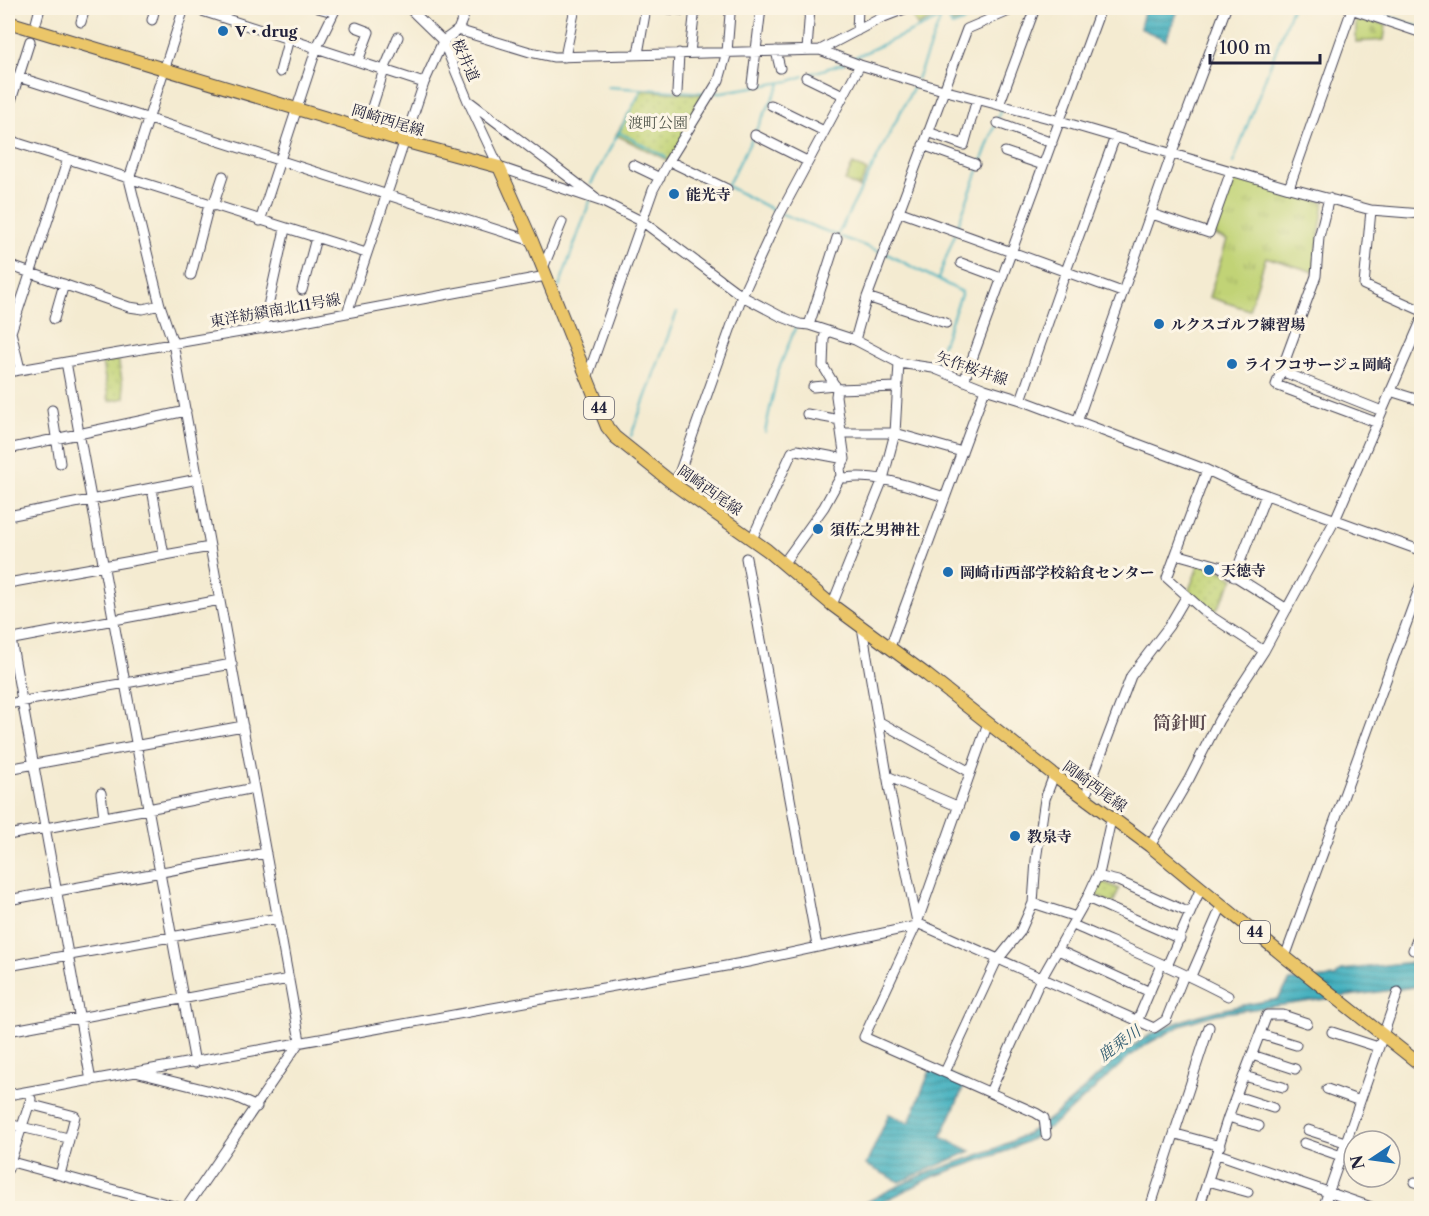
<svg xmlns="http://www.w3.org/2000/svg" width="1429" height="1216" font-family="'Libre Caslon Text','Noto Serif JP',serif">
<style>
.grass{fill:url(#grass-tufts);stroke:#727a58;stroke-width:1.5}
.cemetery{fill:url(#cemetery-stones);stroke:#727a58;stroke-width:1.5}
.park{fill:url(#park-dots);stroke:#727a58;stroke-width:1.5}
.water{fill:url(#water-rules);stroke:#32697d;stroke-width:1.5}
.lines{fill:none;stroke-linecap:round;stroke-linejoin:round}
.stream{stroke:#42b0bf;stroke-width:2}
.minor-casing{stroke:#424052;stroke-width:11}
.major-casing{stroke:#424052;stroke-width:14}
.minor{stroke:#fff;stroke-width:9}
.major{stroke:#ebc669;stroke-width:12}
.poi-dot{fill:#1f6fb2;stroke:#fcf5e5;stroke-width:2}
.labels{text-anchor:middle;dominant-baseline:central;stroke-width:6;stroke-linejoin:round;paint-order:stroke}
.shield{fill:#fcf5e5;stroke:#63616e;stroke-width:1.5}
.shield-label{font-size:14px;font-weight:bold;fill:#22223b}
.poi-label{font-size:15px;font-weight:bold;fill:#22223b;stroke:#fcf5e5;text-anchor:start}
.street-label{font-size:15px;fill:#22223b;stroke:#fcf5e5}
.park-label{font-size:15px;fill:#52574d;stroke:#fcf5e5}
.water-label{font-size:16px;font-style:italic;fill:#2f5b70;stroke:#fcf5e5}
.quarter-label{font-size:18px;font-weight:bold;fill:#5f4e53;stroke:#fcf5e5}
</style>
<defs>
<pattern id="grass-tufts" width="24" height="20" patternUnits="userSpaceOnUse" patternTransform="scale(1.5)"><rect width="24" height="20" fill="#c1d376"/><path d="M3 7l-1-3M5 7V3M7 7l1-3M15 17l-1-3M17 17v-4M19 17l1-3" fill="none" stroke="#a6b567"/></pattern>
<pattern id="cemetery-stones" width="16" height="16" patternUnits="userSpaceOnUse" patternTransform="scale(1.5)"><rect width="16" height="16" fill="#c1d376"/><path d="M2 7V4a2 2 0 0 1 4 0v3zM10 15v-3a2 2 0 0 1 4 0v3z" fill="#a6b567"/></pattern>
<pattern id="park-dots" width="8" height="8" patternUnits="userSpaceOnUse" patternTransform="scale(1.5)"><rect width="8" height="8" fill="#c1d376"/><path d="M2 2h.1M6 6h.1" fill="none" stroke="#a6b567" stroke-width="1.8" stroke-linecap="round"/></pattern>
<pattern id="water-rules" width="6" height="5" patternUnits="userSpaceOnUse" patternTransform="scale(1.5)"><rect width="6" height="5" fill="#42b0bf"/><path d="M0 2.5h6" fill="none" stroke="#378f9c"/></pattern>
</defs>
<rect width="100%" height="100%" fill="#fcf5e5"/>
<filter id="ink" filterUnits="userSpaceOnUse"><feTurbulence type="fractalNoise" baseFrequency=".0167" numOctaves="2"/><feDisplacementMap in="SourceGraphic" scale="12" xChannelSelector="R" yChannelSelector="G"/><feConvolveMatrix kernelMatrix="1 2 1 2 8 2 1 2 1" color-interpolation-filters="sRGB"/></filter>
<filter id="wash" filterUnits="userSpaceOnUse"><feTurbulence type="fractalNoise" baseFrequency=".008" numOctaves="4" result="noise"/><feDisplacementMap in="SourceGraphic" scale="24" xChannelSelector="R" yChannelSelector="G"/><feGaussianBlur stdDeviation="1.35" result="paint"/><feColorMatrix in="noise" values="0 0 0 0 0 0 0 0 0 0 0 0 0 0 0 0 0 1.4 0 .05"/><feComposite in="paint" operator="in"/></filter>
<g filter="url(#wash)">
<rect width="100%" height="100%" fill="#f4ebd1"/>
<path class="grass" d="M 913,8 L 988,8 L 953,23 L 948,11 L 918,26 L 907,10 Z
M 1234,176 L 1324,202 L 1314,272 L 1266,257 L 1249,310 L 1209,297 L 1227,240 L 1212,234 Z"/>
<path class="cemetery" d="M 1356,16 L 1386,25 L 1384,40 L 1356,42 Z
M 853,164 L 867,171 L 859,188 L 845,181 Z"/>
<path class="park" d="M 642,90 L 710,95 L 669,161 L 616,135 Z
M 118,358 L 125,398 L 109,401 L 102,362 Z
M 1200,562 L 1220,570 L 1234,578 L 1214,614 L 1187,595 Z
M 1102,881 L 1119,889 L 1113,904 L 1095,895 Z"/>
<path class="water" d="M 1145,8 L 1179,8 L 1166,40 L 1140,28 Z
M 1421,961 L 1421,986 L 1217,1014 L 1186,1023 L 1149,1043 L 1129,1057 L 1069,1112 L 1039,1135 L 1009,1150 L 935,1176 L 870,1208 L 856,1208 C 879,1195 905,1182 930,1172 C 964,1159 999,1150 1031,1131 C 1068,1110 1095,1075 1129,1049 C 1172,1016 1225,1008 1278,999 L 1290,981 L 1335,977 L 1342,970 Z
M 932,1066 L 966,1082 L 941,1137 L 971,1151 L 900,1182 L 866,1165 L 889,1114 L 909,1123 Z"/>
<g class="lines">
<path class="stream" d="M 1364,8 L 1422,28
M 911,14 L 946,12
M 949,20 L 952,26 L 996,8
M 853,58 L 941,18
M 810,74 L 844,63
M 917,79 L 941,18
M 608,87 L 675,91
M 679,91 L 706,93
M 716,93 L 790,81 L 804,76
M 618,132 L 666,157
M 755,132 L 781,83
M 753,137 L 727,186 L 777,212
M 1233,163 L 1292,8
M 591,184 L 642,89
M 782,214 L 836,235
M 956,230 L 1001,109
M 837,236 L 915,84
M 841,237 L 881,252
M 885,253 L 962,292 L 935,365
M 938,279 L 955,234
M 559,287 L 590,201
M 765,432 L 778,371 L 796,326
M 631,436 L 677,312"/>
</g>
</g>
<g filter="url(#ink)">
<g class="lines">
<g class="minor-casing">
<path id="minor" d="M 184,8 L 129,179 L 160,305 L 173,343 L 300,1041 L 186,1208
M 193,8 L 424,83
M 318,8 L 333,12
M 409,8 L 443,41 L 468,101 L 499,167 L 603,202 L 643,222 L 742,296 L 780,316 L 800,324 L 809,325 L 855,340 L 899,363 L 933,368 L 985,389 L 1021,400 L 1207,470 L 1239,485 L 1422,551
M 660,8 L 694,11
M 1348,8 L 1422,33
M 152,20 L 155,8
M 81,22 L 85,8
M 36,23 L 40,8
M 356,27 L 369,32 L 358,61
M 458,30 L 530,52 L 554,57 L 820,50 L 860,65 L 943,90 L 1060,121 L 1289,188 L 1371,210 L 1422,214
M 857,31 L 858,8
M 807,50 L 810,8
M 820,50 L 881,18 L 907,8
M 776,51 L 780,68
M 690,53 L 695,8
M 638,54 L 646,8
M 565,57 L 575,8
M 280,72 L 289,38
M 18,77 L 532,241
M 806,77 L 843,95
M 752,84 L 761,8
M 677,93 L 679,53
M 470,102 L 595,197
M 771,105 L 824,131
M 999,105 L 1035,8
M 8,110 L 30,41
M 998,123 L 1052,143
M 365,129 L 384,70 L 398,37
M 928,132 L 964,145 L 977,99
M 755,135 L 807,161
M 8,140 L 366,253
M 923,145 L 975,164
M 1005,152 L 1043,165
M 669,161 L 727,189
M 633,165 L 660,178
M 1289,188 L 1352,9
M 1329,198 L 1319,237 L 1316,276 L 1276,385 L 1378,423
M 213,206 L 223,176
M 1371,210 L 1364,285 L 1422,311
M 898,211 L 1122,292
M 1152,214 L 1209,233 L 1231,171
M 260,221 L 317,47 L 336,8
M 961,263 L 1001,278
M 8,265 L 129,307 L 143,309 L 160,305
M 543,268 L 562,222
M 191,275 L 209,205
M 302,290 L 316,238
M 867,297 L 946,323
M 347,313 L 424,83 L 443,41 L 458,30 L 467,8
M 54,319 L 64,284
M 809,325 L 837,238
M 263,329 L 285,229
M 827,331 L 824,338 L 823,366 L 837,389
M 855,340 L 867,297 L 967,29 L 1016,8
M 66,362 L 195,1063
M 20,369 L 11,332 L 68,159
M 1281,371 L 1382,411
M 8,372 L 282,325 L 546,276
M 587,378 L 653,190 L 667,164 L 719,80 L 727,52 L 730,14
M 964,381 L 1101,8
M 813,387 L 835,385
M 1390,391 L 1422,401
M 1021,400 L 1066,271 L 1115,137
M 52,410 L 60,463
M 807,414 L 840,420
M 1077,422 L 1172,153 L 1226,8
M 842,433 L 895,433 L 962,452
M 8,449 L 186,411
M 845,459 L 836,396 L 837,389 L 898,387
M 1207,470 L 1167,578 L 1206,613 L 1264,651
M 675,485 L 742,296 L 779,216 L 860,65
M 152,489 L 164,555
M 8,516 L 198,479
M 752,539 L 792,452 L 797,450 L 845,459 L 840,468 L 841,476 L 845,478 C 879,473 913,488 945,497
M 1176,554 L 1219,566 L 1287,609
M 746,558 L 817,946
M 783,564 L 824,507 L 841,476
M 1234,577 L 1266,495
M 8,583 L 210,547
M 832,605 L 883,479 L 895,433 L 899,363
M 8,623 L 91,1081
M 862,627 L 890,792 L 917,922
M 8,640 L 220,600
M 890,647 L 985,389
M 8,704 L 232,664
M 878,721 L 970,772
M 988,723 L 917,923 L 864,1037 L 1036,1113 L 1044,1118 L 1046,1135
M 8,769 L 243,726
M 887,776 L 957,806
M 101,793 L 104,817
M 1085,797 L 1131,676 L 1169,626 L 1186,597
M 8,835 L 148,809 L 254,788
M 1150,846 L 1189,779 L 1219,720 L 1264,651 L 1335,520 L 1422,319
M 1097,876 L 1118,881 L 1190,913
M 1087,898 L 1180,939
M 8,900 L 266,853
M 1033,903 L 1076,917
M 917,923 L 1154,1028 L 1166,1020 L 1184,975
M 1073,925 C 1125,948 1178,969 1228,996
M 1058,950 L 1150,992
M 1413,950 L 1422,927
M 1285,957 L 1422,581
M 8,966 L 278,918
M 1167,966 L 1201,888
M 1191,976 L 1222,905
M 1138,1019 L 1161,965
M 8,1031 L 289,979
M 1332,1032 L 1378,1047
M 1260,1034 L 1296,1045
M 1252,1055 L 1295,1069
M 945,1072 L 996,962 L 1020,932 L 1033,903 L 1036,860 L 1045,799 L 1054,775
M 139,1073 L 235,1097 L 257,1107
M 1244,1076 L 1283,1087
M 1327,1089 L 1360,1101
M 990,1092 L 1040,981 L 1087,898 L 1100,870 L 1110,824 L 1114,819
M 8,1095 L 748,962 L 916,926
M 1236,1096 L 1273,1108
M 29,1104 L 75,1116 L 60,1175
M 1228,1117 L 1259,1126
M 8,1124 L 68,1138
M 1308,1130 L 1354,1145
M 1176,1134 L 1220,1146
M 1304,1143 L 1341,1156
M 1218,1154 L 1374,1208
M 8,1161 L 181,1208
M 8,1169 L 31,1099
M 1208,1181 L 1248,1192
M 1415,1182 L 1422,1184
M 1150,1208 L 1209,1027
M 1199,1208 L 1228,1117 L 1267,1015 L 1283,1015 L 1307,1023
M 1323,1208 L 1398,992"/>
</g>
<g class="major-casing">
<path id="major" d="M 8,22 L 403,141 L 499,167 L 532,241 L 607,427 L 615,437 L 675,485 L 767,550 L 832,605 L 927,675 L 1054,775 L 1150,846 L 1285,957 L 1422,1066"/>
</g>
<use href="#minor" class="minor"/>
<use href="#major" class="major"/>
</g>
</g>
<g class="poi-dot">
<circle cx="223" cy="31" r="6"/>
<circle cx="674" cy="194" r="6"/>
<circle cx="1159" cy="324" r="6"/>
<circle cx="1232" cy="364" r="6"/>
<circle cx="818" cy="529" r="6"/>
<circle cx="1209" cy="570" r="6"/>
<circle cx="948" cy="572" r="6"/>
<circle cx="1015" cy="836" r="6"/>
</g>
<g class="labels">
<g class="shield">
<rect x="584" y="397" width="30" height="22" rx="4.5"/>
<rect x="1240" y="921" width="30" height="22" rx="4.5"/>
</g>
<g class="shield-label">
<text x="599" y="408">44</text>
<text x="1255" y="932">44</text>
</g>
<g class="poi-label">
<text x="235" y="31">V・drug</text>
<text x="686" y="194">能光寺</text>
<text x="1171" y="324">ルクスゴルフ練習場</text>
<text x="1244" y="364">ライフコサージュ岡崎</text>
<text x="830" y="529">須佐之男神社</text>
<text x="1221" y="570">天徳寺</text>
<text x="960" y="572">岡崎市西部学校給食センター</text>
<text x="1027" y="836">教泉寺</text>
</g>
<g class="street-label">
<text transform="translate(466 60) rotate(66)">桜井道</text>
<text transform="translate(388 120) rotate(17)">岡崎西尾線</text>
<text transform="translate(275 310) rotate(-10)">東洋紡績南北11号線</text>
<text transform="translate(972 368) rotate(19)">矢作桜井線</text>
<text transform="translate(710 490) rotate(35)">岡崎西尾線</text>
<text transform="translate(1095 786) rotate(36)">岡崎西尾線</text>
</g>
<g class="park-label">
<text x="658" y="122">渡町公園</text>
</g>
<g class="water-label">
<text transform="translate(1119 1043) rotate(-36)">鹿乗川</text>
</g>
<g class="quarter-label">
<text x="1180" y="723">筒針町</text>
</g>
</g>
<rect width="1429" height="1216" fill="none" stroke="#fcf5e5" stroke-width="30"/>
<g transform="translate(1372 1159) rotate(257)"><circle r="28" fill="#fcf5e5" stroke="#a5a1a1" stroke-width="1.5"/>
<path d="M0-4.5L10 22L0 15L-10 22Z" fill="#1f6fb2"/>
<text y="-9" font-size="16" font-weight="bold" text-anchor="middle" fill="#22223b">N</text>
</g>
<path d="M1210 54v9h110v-9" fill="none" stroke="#22223b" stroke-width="3"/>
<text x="1219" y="54" font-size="18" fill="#22223b" stroke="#fcf5e5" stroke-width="4.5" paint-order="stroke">100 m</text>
</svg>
